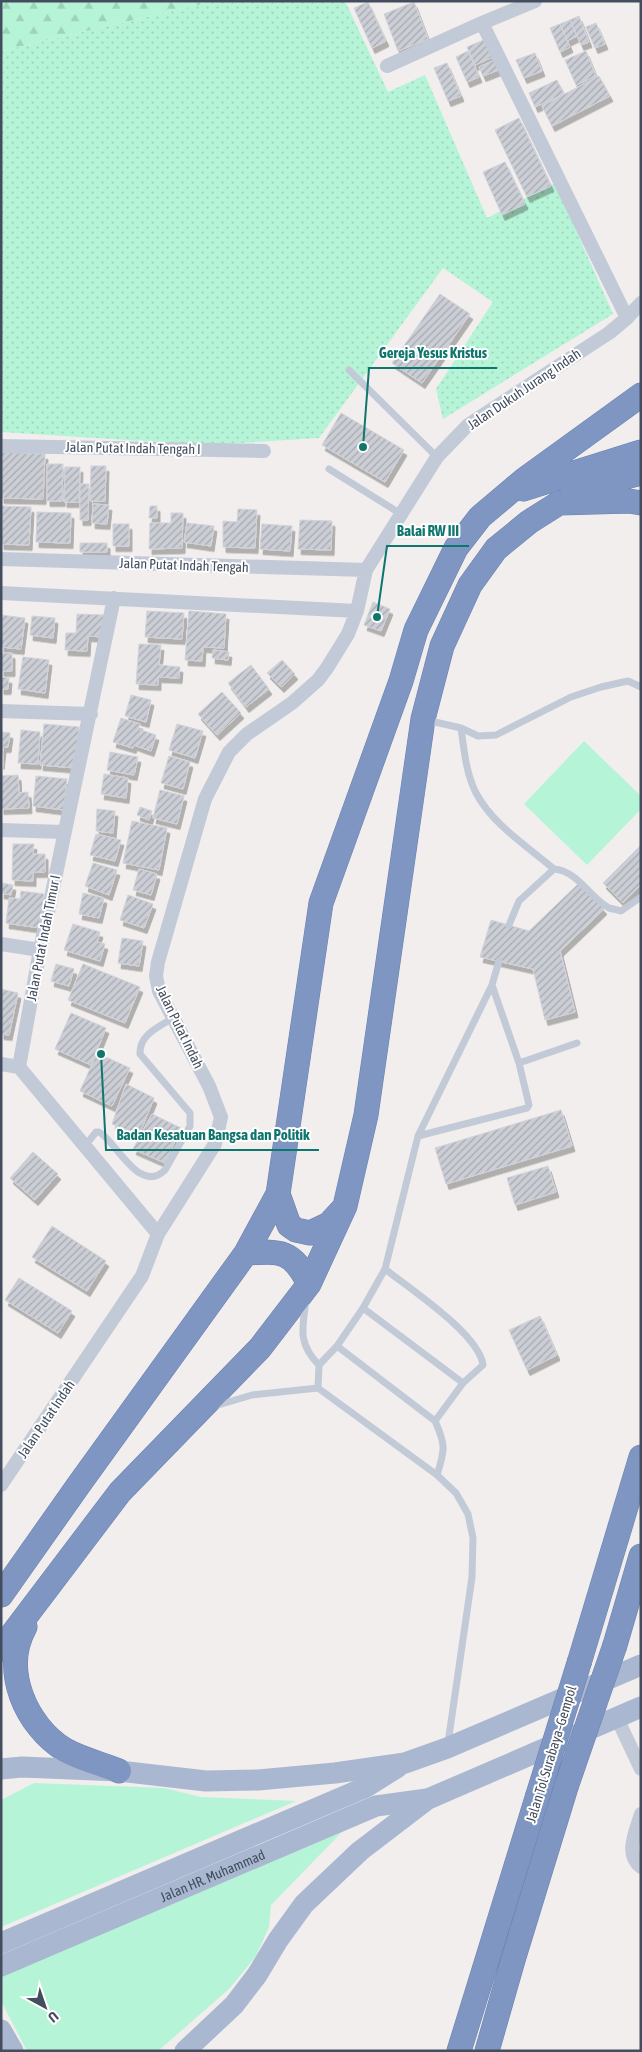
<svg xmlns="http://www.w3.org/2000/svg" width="642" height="2052" font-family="'Asap Condensed',sans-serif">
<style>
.grass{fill:url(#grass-dots)}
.forest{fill:url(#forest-firs)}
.park{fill:#b6f4d7}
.building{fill:url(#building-hatch);stroke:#d1d2da;filter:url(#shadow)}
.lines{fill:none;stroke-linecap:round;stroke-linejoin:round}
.highway-casing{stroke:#6a81af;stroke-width:25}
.lane{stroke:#c2cad7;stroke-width:7}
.street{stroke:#c2cad7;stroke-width:14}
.primary{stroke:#a9b8d0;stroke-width:21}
.highway{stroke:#7f96c3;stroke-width:24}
.highway-bridge-casing{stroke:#6a81af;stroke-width:25;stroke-linecap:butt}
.highway-bridge{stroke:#7f96c3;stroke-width:24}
.labels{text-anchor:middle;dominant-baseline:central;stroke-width:4;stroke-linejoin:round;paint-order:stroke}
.street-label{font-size:14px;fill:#434d5d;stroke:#fff}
.leader{fill:none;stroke:#0f766e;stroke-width:2}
.callout-dot{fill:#0f766e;stroke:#fff;stroke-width:2}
.callout-label{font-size:15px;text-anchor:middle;font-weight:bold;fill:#0f766e;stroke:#fff;stroke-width:4;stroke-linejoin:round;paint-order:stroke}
</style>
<defs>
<pattern id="grass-dots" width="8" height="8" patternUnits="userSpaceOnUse" patternTransform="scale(1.25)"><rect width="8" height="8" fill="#b6f4d7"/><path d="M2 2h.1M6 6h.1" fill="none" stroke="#9ed3bb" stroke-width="1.8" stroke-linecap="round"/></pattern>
<pattern id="forest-firs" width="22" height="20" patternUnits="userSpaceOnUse" patternTransform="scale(1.25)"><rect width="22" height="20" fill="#b6f4d7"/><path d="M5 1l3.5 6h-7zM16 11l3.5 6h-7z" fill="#9ed3bb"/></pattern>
<pattern id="building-hatch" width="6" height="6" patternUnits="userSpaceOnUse" patternTransform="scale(1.25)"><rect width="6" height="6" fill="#ccced6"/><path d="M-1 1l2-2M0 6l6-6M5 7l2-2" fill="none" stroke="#a7a9b1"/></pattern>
<filter id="shadow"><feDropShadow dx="3" dy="5.5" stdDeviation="0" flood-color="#0004"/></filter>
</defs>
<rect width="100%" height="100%" fill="#f1eeed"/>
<path class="grass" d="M 215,1 L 345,1 L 388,92 L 425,75 L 487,218 L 555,183 L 613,314 L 443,419 L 436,389 L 493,302 L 443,268 L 319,438 L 208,445 L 1,432 L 1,51 Z"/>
<path class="forest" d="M 1,1 L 215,1 L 1,51 Z"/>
<path class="park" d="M 584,741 L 641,796 L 641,809 L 587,865 L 524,804 Z
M 34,1783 L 164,1788 L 201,1797 L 296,1801 L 1,1927 L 1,1800 Z
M 342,1832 L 271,1905 L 269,1927 L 256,1956 L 229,1989 L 158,2051 L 27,2051 L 1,2001 L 1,1976 Z"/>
<path class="building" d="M 368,2 L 386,41 L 372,48 L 354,8 Z
M 414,2 L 428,39 L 398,51 L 384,14 Z
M 579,16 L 589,42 L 581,45 L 570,20 Z
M 570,20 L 577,36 L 567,41 L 560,24 Z
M 596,23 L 605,44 L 595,48 L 586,27 Z
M 560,24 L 570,47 L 560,52 L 550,28 Z
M 486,39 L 493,57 L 475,65 L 467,47 Z
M 468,51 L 479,77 L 467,82 L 456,57 Z
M 586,51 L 596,76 L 576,85 L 565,60 Z
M 535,53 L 542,71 L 524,78 L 516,60 Z
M 497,59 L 501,69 L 483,76 L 479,67 Z
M 447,63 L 461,96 L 448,101 L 434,68 Z
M 599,76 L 610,96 L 552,126 L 542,106 Z
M 557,80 L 564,94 L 535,107 L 529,93 Z
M 519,118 L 551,186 L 527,197 L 495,130 Z
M 505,162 L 525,204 L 502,215 L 483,172 Z
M 440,294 L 470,314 L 422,383 L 392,363 Z
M 341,413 L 404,450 L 385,482 L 322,445 Z
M 1,452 L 45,454 L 43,499 L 1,498 Z
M 47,464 L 63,464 L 62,501 L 47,501 Z
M 91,466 L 106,466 L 105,501 L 90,501 Z
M 65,467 L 80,467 L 79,502 L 64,502 Z
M 80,484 L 89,484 L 88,520 L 80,520 Z
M 93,504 L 109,505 L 107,524 L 92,523 Z
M 1,506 L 31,507 L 29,545 L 1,544 Z
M 150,506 L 157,506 L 157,518 L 149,518 Z
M 238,509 L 257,510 L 255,548 L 223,547 L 223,521 L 237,522 Z
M 37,512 L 71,513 L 70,543 L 36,542 Z
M 171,513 L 183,513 L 182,548 L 149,549 L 150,523 L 171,523 Z
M 300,520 L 332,521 L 331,550 L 298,549 Z
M 187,523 L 214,526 L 211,546 L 184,542 Z
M 113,524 L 129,524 L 129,546 L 113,546 Z
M 262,524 L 292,526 L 290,551 L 260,549 Z
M 80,543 L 107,543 L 107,552 L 80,552 Z
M 373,602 L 390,609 L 381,631 L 364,625 Z
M 147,611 L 184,613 L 182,639 L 145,637 Z
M 189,611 L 226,614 L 224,648 L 203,647 L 202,661 L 185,660 Z
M 77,614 L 104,615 L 103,637 L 88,636 L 87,651 L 65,650 L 66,633 L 76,633 Z
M 1,615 L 25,618 L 21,649 L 1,647 Z
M 32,616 L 55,618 L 53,638 L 30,635 Z
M 139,644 L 161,645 L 159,665 L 180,667 L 179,678 L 158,677 L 158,685 L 136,684 Z
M 213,650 L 229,652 L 228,660 L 212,658 Z
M 1,653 L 12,653 L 12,671 L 1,671 Z
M 23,657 L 49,660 L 45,693 L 18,689 Z
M 282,660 L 295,674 L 281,687 L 267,673 Z
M 251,665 L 269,689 L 246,707 L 228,683 Z
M 1,677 L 9,678 L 8,689 L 1,689 Z
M 222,692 L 241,713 L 217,735 L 198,714 Z
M 131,695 L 151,700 L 146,722 L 125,716 Z
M 121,718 L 140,724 L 138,729 L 156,735 L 151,751 L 134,745 L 133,748 L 113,742 Z
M 44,724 L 79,727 L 75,768 L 40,765 Z
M 177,724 L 203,731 L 195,758 L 169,750 Z
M 21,730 L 40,732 L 38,764 L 18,763 Z
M 1,732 L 10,733 L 8,747 L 3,747 L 1,764 Z
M 110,752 L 138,757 L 134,775 L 107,770 Z
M 169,756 L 190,762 L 183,789 L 161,783 Z
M 104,774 L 128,778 L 126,798 L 101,794 Z
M 18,775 L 19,793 L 28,792 L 29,808 L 1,809 L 1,776 Z
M 36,776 L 67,779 L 64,810 L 33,806 Z
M 160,790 L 184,796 L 177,824 L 153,818 Z
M 140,807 L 152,811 L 149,820 L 137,815 Z
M 97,809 L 115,811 L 113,833 L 96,831 Z
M 132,821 L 167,828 L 159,870 L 123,863 Z
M 96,834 L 121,840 L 115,861 L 90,855 Z
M 13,844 L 34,844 L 33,854 L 45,854 L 45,872 L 33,872 L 33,881 L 12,880 Z
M 641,845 L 641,885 L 623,903 L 603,883 Z
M 93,863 L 117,870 L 109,895 L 85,886 Z
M 139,869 L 157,874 L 151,895 L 133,890 Z
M 2,883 L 13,885 L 11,895 L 1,893 Z
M 579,883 L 604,909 L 560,951 L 575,1012 L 545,1020 L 533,969 L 480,957 L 491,920 L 529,931 Z
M 21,891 L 44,894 L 40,928 L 6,923 L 9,898 L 20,899 Z
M 83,893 L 104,898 L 99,918 L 79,914 Z
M 128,895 L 153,904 L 144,928 L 120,920 Z
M 73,924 L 100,932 L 97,942 L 105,944 L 100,961 L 64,950 Z
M 122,938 L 143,941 L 139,966 L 118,963 Z
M 56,964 L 74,969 L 69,986 L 51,981 Z
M 83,964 L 140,987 L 125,1023 L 68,1000 Z
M 1,989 L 18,993 L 9,1035 L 1,1034 Z
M 71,1013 L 106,1028 L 91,1065 L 55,1049 Z
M 97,1053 L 130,1068 L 112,1106 L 80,1091 Z
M 126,1084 L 154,1098 L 139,1135 L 112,1124 Z
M 561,1110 L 572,1146 L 446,1184 L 435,1148 Z
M 152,1114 L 181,1128 L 165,1163 L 133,1149 Z
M 33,1152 L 58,1174 L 35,1200 L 10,1178 Z
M 548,1166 L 556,1192 L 515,1205 L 507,1178 Z
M 52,1226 L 106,1261 L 87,1291 L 32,1257 Z
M 19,1278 L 72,1311 L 58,1333 L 5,1300 Z
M 540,1316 L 557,1355 L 527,1370 L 509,1330 Z"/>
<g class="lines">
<g class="highway-casing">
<path id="highway" d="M 523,489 L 641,452
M 570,498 L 606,482 L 641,473
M 278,1194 L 289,1225 L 296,1230 L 310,1233 L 329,1224 L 341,1211
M 246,1253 C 282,1251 292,1250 309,1284
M 1,1595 L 80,1483 L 246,1253 L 278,1194 L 321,903 L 401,681 L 416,630 L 456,548 L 480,517 L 525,479 L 641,395
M 25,1627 C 1,1670 26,1726 65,1750 C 81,1759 102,1764 119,1771
M 615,1645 L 641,1556
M 1,1649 L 120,1492 L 260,1348 L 309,1284 L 345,1206 L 366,1115 L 423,719 L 442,646 L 470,585 L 496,549 L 529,522 L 559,503 L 629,501 L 641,503
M 580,1660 L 641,1457
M 459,2051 L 537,1798
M 487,2051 L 513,1960 L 566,1787"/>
</g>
<path class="lane" d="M 349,370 L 437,457
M 329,469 L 401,514
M 426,720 L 461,728 L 478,736 L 496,735 L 571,697 L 601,687 L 628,681 L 641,687
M 461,728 C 464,750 466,773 476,793 C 493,825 527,846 554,869
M 509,925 L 519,901 L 554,869 C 578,871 589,897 609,908 C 613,909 618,910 621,911 L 641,897
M 492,985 L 499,961
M 418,1136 L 527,1108 L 529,1105 L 519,1063
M 85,1146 L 96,1132 L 99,1132 C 117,1142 139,1195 165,1170 L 190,1126 L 190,1113 L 140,1054 C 139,1035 158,1027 173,1018
M 306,1301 C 302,1329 298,1344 319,1365 L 318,1388
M 363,1308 L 385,1269
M 337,1346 L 435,1421 C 446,1445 445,1450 437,1475
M 319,1365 L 337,1346 L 363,1308 L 463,1383
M 215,1406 L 252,1395 L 318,1388 L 437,1475 L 456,1493 L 468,1514 L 473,1538 L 472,1577 L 448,1743
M 435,1421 L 463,1383 L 483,1365 C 479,1334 410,1289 385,1269 L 418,1136 L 492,985 L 519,1063 L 577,1043"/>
<path class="street" d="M 482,23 L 627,318
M 387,66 L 482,23 L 535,1
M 1,446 L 264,451
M 1,559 L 366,570
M 1,593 L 357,611
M 114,598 L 40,950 L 19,1067 L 158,1234
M 1,711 L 91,714
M 1,830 L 65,832
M 1,944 L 40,950
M 1,1064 L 19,1067
M 1,1485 L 142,1276 L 158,1234 L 215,1144 L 221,1117 L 209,1086 L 159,991 L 156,976 L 158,962 L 205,799 L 229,752 L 247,734 L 292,703 L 318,680 L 327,668 L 348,634 L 357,611 L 366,570 L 437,457 L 468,425 L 609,333 L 627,318 L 641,303
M 617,1718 L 641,1769
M 641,1814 C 636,1831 624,1854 641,1867"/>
<g class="primary">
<path d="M 1,1769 L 22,1767 L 119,1771 L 206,1781 L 258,1780 L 335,1773 L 405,1763 L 447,1748 L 641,1665"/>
<path d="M 1,1943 L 366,1787 L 398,1767"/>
<path id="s1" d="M 1,1966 L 376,1806 L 427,1799"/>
<path d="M 1,2030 L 13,2051"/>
<path d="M 185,2051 L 234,2005 L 257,1975 L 278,1940 L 304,1904 L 360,1851 L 428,1799 L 641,1707"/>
</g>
<use href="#highway" class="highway"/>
<g class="highway-bridge-casing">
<path id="highway-bridge" d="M 566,1787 L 615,1645
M 537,1798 L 580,1660"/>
</g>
<use href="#highway-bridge" class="highway-bridge"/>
</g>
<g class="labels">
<g class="street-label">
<text transform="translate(524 389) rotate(-34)">Jalan Dukuh Jurang Indah</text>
<text transform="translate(133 448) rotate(1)">Jalan Putat Indah Tengah I</text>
<text transform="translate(184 565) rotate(2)">Jalan Putat Indah Tengah</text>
<text transform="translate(43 938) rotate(-79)">Jalan Putat Indah Timur I</text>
<text transform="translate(180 1027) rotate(64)">Jalan Putat Indah</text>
<text transform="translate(46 1419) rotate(-56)">Jalan Putat Indah</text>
<text transform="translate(551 1754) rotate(-73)">Jalan Tol Surabaya–Gempol</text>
<text stroke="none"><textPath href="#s1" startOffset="230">Jalan HR. Muhammad</textPath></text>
</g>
</g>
<path class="leader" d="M363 447L369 368H497M377 617L387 546H469M101 1054L106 1150H319"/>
<g class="callout-dot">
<circle cx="363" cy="447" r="5"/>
<circle cx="377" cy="617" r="5"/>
<circle cx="101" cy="1054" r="5"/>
</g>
<g class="callout-label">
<text x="433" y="358">Gereja Yesus Kristus</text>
<text x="428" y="536">Balai RW III</text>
<text x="213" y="1140">Badan Kesatuan Bangsa dan Politik</text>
</g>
<rect width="642" height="2052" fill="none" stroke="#434d5d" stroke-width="5"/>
<g transform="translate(45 2007) rotate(140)" stroke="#ffffff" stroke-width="4" paint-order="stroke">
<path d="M0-4L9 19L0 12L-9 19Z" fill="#434d5d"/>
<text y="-8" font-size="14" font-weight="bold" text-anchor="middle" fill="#434d5d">U</text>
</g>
</svg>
